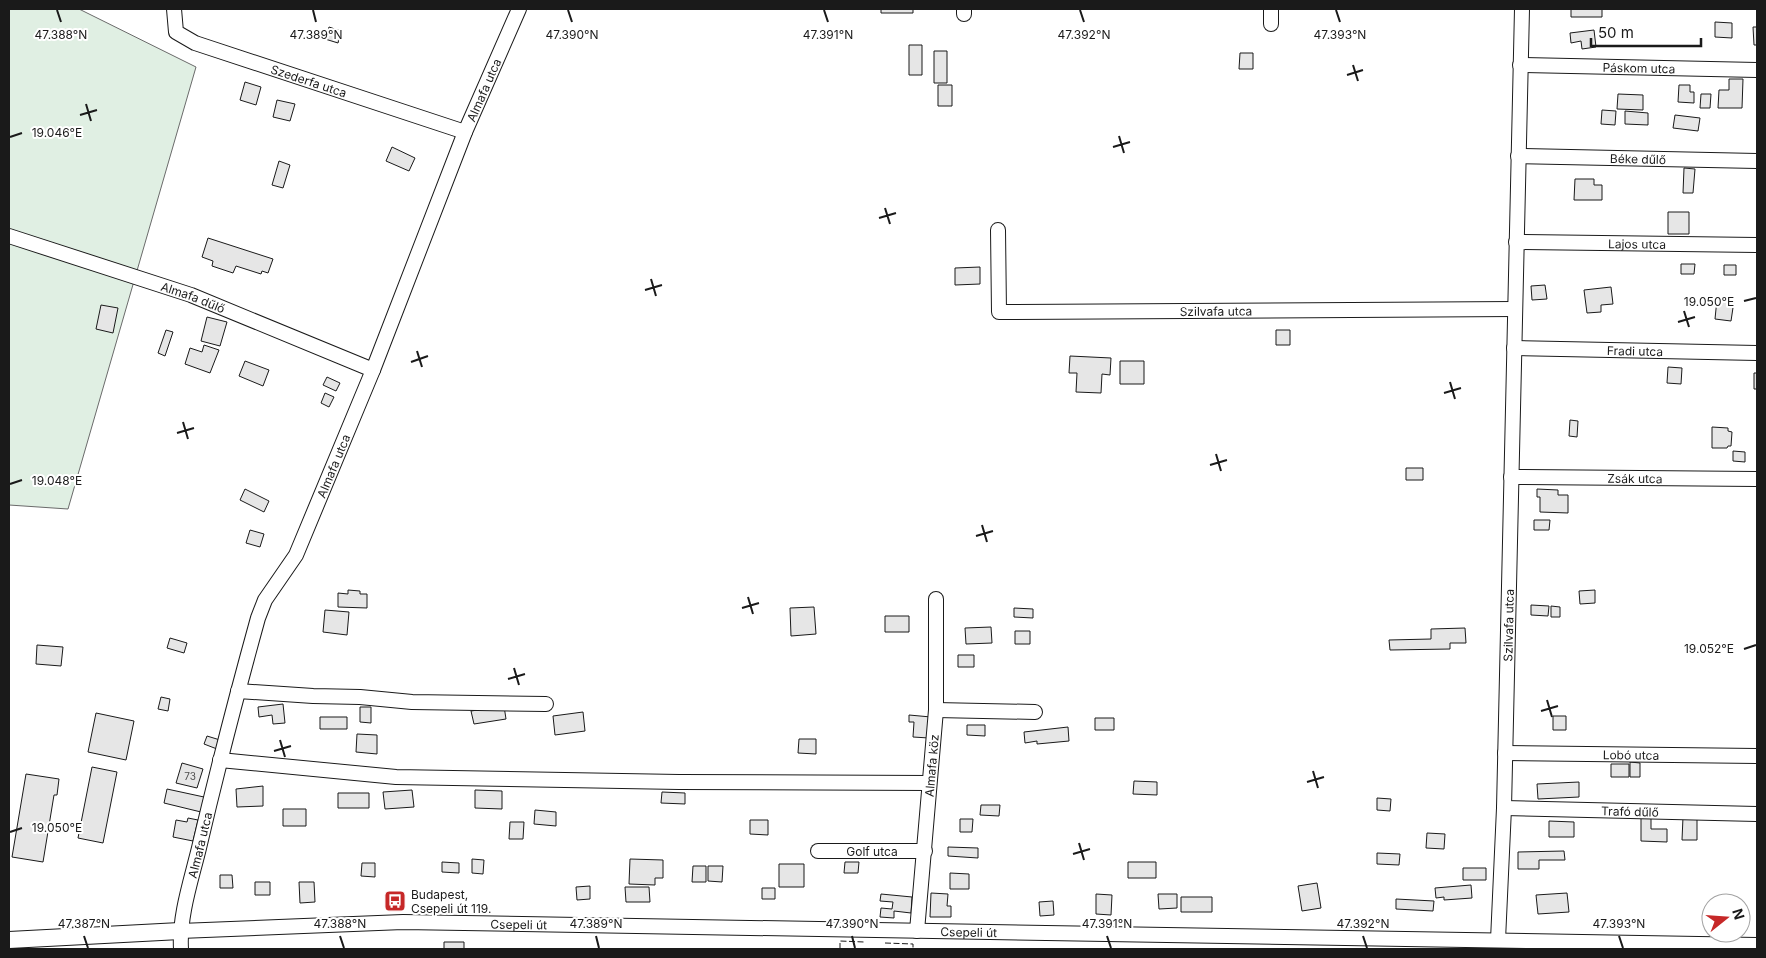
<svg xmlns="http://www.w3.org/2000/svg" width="1766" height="958" font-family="Inter,sans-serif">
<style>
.green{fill:#e0efe3;stroke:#6a6a6a}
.building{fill:#e6e6e6;stroke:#1a1a1a}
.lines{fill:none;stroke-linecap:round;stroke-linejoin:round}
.minor-casing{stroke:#1a1a1a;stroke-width:16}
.tertiary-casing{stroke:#1a1a1a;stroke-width:18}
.minor{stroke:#fff;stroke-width:14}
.tertiary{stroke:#fff;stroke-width:16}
.fence{stroke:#1a1a1a;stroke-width:1;stroke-dasharray:6 2.5;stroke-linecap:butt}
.ticks{fill:none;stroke:#1a1a1a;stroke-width:2}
.labels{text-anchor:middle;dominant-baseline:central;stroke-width:4;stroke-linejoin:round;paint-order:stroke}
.number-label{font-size:10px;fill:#4d4d4d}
.street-label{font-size:12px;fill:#1a1a1a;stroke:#fff}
.poi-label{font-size:12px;fill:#1a1a1a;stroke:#fff;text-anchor:start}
.ticks-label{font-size:12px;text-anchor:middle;fill:#1a1a1a;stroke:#fff;stroke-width:4;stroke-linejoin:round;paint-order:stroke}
</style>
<rect width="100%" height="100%" fill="#fff"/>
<path class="green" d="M 9,9 L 79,9 L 196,67 L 68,509 L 9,505 Z"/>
<path class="building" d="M 881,9 L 913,9 L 913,13 L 881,13 Z
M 1571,9 L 1602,9 L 1602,17 L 1571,17 Z
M 1715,22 L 1732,23 L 1732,38 L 1715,37 Z
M 329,27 L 341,31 L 338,43 L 325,39 Z
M 1753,27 L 1757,27 L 1757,45 L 1754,45 Z
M 1594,30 L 1596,47 L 1582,49 L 1581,41 L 1571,43 L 1570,33 Z
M 909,45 L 922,45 L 922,75 L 909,75 Z
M 934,51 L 947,51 L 947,83 L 934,83 Z
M 1240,53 L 1253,53 L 1253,69 L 1239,69 Z
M 1729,79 L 1743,79 L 1742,108 L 1718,108 L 1719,90 L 1729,90 Z
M 245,82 L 261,87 L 256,105 L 240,100 Z
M 938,85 L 952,85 L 952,106 L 938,106 Z
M 1679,85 L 1690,85 L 1690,92 L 1694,92 L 1694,103 L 1678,102 Z
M 1618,94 L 1643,95 L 1643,110 L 1617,109 Z
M 1701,94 L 1711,94 L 1710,108 L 1700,108 Z
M 277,100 L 295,104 L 290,121 L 273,117 Z
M 1602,110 L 1616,111 L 1615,125 L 1601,124 Z
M 1625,111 L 1648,113 L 1648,125 L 1625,124 Z
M 1675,115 L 1700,118 L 1698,131 L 1673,128 Z
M 392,147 L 415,158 L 409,171 L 386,161 Z
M 279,161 L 290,165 L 283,188 L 272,185 Z
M 1684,168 L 1695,169 L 1693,193 L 1683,193 Z
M 1575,179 L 1594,179 L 1594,185 L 1602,185 L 1602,200 L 1574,200 Z
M 1668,212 L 1689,212 L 1689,234 L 1668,234 Z
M 208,238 L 273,259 L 268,273 L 262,271 L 261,274 L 236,266 L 233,273 L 212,266 L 213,261 L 202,257 Z
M 1681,264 L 1695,264 L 1694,274 L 1681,274 Z
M 1724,265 L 1736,265 L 1736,275 L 1724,275 Z
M 980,267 L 980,284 L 955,285 L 955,268 Z
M 1545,285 L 1547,299 L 1532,300 L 1531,286 Z
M 1611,287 L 1613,304 L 1601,305 L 1601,312 L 1587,313 L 1584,290 Z
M 1717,299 L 1734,301 L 1731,321 L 1715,319 Z
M 101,305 L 118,308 L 113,333 L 96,329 Z
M 207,317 L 227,322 L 220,346 L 201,341 Z
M 166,330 L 173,332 L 165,356 L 158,353 Z
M 1276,330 L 1290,330 L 1290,345 L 1276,345 Z
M 204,345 L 219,350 L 210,373 L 185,364 L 190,348 L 202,352 Z
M 1070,356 L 1111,358 L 1110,375 L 1102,374 L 1101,393 L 1076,392 L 1077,373 L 1069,373 Z
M 245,361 L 269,370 L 263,386 L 239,376 Z
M 1120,361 L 1144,361 L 1144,384 L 1120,384 Z
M 1668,367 L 1682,368 L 1681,384 L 1667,383 Z
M 1754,373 L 1757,373 L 1757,389 L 1754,389 Z
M 327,377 L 340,383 L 336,391 L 323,385 Z
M 325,393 L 334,397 L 329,407 L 321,403 Z
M 1570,420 L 1578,421 L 1577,437 L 1569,436 Z
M 1712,427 L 1728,428 L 1728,431 L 1732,432 L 1731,446 L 1728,446 L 1727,448 L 1712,448 Z
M 1733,451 L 1745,452 L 1745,462 L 1733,461 Z
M 1406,468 L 1423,468 L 1423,480 L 1406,480 Z
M 245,489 L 269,501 L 264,512 L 240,500 Z
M 1537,489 L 1558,490 L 1558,495 L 1568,495 L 1568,513 L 1540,512 L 1540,497 L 1537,497 Z
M 1534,520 L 1550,520 L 1549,530 L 1534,530 Z
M 250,530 L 264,534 L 260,547 L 246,543 Z
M 348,590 L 360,591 L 360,594 L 367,594 L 367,608 L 338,607 L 338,593 L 348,594 Z
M 1595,590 L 1595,603 L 1580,604 L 1579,591 Z
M 1531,605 L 1549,606 L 1548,616 L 1531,615 Z
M 1551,606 L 1560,607 L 1560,617 L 1551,617 Z
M 814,607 L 816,634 L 791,636 L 790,608 Z
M 1014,608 L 1033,609 L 1033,618 L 1014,617 Z
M 325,610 L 349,612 L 347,635 L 323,632 Z
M 885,616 L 909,616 L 909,632 L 885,632 Z
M 991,627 L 992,643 L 966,644 L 965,628 Z
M 1465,628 L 1466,643 L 1450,643 L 1450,649 L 1390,650 L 1389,640 L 1431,639 L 1431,629 Z
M 1015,631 L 1030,631 L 1030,644 L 1015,644 Z
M 170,638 L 187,643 L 184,653 L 167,648 Z
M 37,645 L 63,647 L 61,666 L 36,664 Z
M 958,655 L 974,655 L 974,667 L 958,667 Z
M 161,697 L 170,699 L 168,711 L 158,709 Z
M 283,704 L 285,723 L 273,724 L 272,715 L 259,717 L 258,707 Z
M 504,706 L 506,719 L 474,724 L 471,711 Z
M 360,707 L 371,707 L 371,723 L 360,722 Z
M 583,712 L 585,731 L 555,735 L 553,716 Z
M 96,713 L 134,721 L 126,760 L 88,752 Z
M 909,715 L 931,717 L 929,738 L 913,737 L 914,722 L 909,722 Z
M 1553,716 L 1566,716 L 1566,730 L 1553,730 Z
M 320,717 L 347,717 L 347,729 L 320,729 Z
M 1095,718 L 1114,718 L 1114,730 L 1095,730 Z
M 967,725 L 985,725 L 985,736 L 967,735 Z
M 1068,727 L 1069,741 L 1037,744 L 1037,741 L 1025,743 L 1024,732 Z
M 357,734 L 377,735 L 377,754 L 356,752 Z
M 207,736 L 220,740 L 217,749 L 204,744 Z
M 799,739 L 816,739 L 816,754 L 798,753 Z
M 1630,762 L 1640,763 L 1640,777 L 1630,777 Z
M 182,763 L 203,769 L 197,788 L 176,783 Z
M 1611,764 L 1629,764 L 1629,777 L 1611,777 Z
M 92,767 L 117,772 L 103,843 L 78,838 Z
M 26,774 L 59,779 L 57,795 L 54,795 L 43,862 L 12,857 Z
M 1134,781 L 1157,782 L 1157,795 L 1133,794 Z
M 1579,782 L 1579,797 L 1538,799 L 1537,784 Z
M 263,786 L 263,806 L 237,807 L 236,789 Z
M 167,789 L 204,797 L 201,812 L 164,803 Z
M 412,790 L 414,807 L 385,809 L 383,792 Z
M 475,790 L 502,791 L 502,809 L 475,808 Z
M 662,792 L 685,793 L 685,804 L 661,803 Z
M 338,793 L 369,793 L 369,808 L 338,808 Z
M 1377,798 L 1391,799 L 1390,811 L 1377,810 Z
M 981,805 L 1000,805 L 999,816 L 980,815 Z
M 283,809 L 306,809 L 306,826 L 283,826 Z
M 535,810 L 556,812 L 556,826 L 534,824 Z
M 1641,817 L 1651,817 L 1651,829 L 1667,829 L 1667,842 L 1641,841 Z
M 1683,817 L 1697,817 L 1697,840 L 1682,840 Z
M 188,818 L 198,820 L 193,841 L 173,837 L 176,820 L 187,822 Z
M 960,819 L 973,819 L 972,832 L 960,832 Z
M 750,820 L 768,820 L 768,835 L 750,834 Z
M 1549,821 L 1574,822 L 1574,837 L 1549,837 Z
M 510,822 L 524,822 L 523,839 L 509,839 Z
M 1427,833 L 1445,834 L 1444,849 L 1426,848 Z
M 948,847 L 978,848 L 978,858 L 948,856 Z
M 1564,851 L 1565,860 L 1539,860 L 1539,869 L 1518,869 L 1518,852 Z
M 1377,853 L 1400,854 L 1399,865 L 1377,864 Z
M 472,859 L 484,860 L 483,874 L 472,873 Z
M 630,859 L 663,860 L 663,878 L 655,878 L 655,885 L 629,884 Z
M 442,862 L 459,863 L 459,873 L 442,872 Z
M 845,862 L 859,862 L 858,873 L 844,873 Z
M 1128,862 L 1156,862 L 1156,878 L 1128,878 Z
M 362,863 L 375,863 L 375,877 L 361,876 Z
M 779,864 L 804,864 L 804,887 L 779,887 Z
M 693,866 L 706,866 L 706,882 L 692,882 Z
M 708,866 L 723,866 L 722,882 L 708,881 Z
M 1463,868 L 1486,868 L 1486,880 L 1463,880 Z
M 950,873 L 969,874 L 969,889 L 950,889 Z
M 220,875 L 232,875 L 233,888 L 220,888 Z
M 255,882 L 270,882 L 270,895 L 255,895 Z
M 299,882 L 314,882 L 315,902 L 300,903 Z
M 1317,883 L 1321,908 L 1302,911 L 1298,886 Z
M 1471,885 L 1472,898 L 1444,900 L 1444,897 L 1436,898 L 1435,888 Z
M 590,886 L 590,899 L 577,900 L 576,887 Z
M 625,887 L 649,887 L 650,902 L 626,902 Z
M 762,888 L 775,888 L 775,899 L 762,899 Z
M 931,893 L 948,894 L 947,906 L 951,906 L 951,917 L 930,917 Z
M 1567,893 L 1569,912 L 1538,914 L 1536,895 Z
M 881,894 L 912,897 L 911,913 L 894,911 L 894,918 L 880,917 L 881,908 L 892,909 L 893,902 L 880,901 Z
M 1096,894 L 1112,895 L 1111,915 L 1096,914 Z
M 1158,894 L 1177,894 L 1177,908 L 1159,909 Z
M 1181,897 L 1212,897 L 1212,912 L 1181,912 Z
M 1396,899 L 1434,901 L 1433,911 L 1396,909 Z
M 1053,901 L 1054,915 L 1040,916 L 1039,902 Z
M 444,942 L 464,942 L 464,949 L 444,949 Z"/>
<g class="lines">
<g class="minor-casing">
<g id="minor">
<path id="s1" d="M 174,9 L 176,32 L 195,43 L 465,132"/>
<path d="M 964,9 L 964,14"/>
<path d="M 1271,24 L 1271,9"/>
<path id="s2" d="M 1520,65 L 1757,70"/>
<path id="s3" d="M 1518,156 L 1757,161"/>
<path id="s4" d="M 998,230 L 999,312 L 1515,309"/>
<path id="s5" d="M 9,236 L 191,295 L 373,370"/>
<path id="s6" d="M 1516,242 L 1757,245"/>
<path id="s7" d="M 1514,348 L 1757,353"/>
<path id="s8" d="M 1511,477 L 1757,479"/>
<path d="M 238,691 L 313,696 L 360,697 L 412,702 L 546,704"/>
<path d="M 936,710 L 1035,712"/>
<path id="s9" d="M 1505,753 L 1757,756"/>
<path d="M 220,760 L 396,777 L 679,782 L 929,783"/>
<path id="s10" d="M 1504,808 L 1757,814"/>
<path id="s11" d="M 818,851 L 925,851"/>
<path id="s12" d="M 180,931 L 403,922 L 1757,945"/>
<path id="s13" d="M 917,931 L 936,710 L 936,599"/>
<path id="s14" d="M 1498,940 L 1504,808 L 1522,9"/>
<path id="s15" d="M 181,949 C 179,916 191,881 199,848 C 217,771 237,694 258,618 L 265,600 L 296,555 L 373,370 L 465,132 L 519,9"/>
</g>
</g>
<g class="tertiary-casing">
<path id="tertiary" d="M 9,940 L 180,931"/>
</g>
<use href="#minor" class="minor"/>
<use href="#tertiary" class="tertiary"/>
<path class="fence" d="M 885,943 L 913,944 L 913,949
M 840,949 L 840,941 L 864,942"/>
</g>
<path class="ticks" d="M 57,10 L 61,22M 313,10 L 316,22M 568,10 L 572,22M 824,10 L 828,22M 1080,10 L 1084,22M 1336,10 L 1340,22M 1353,65 L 1358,81M 1347,75 L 1363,70M 86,104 L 91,121M 80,115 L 97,110M 1119,136 L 1124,153M 10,137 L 22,133M 1113,147 L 1130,142M 885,208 L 890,224M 879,218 L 896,213M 651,279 L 656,296M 645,290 L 662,285M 1744,301 L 1756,298M 1684,311 L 1689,327M 1678,322 L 1695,317M 417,351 L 422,367M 411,362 L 428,356M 1450,382 L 1455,399M 1444,393 L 1461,388M 183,422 L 188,439M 177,433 L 194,428M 1216,454 L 1221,471M 1210,465 L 1227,460M 10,484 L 22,480M 982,525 L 987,542M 976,536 L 993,531M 748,597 L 753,614M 742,608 L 759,603M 1744,649 L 1756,645M 514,668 L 519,685M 508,679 L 525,674M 1547,700 L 1552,717M 1541,711 L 1558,706M 280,740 L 285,757M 274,751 L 291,746M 1313,771 L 1318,788M 1307,782 L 1324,777M 10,832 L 22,828M 1079,843 L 1084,860M 1073,854 L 1090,849M 84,936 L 88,948M 340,936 L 344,948M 596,936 L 599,948M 852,936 L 855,948M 1107,936 L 1111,948M 1363,936 L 1367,948M 1619,936 L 1623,948"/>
<defs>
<g id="bus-square" transform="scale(1.125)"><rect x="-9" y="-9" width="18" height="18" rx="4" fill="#c62828" stroke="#fff"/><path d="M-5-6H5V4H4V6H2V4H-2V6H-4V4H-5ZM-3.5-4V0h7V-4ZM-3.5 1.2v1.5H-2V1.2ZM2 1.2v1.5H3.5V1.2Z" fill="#fff"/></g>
</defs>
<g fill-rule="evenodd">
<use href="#bus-square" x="395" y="901"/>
</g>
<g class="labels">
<g class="number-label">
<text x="190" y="776">73</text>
</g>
<g class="street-label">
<text stroke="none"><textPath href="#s2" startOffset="119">Páskom utca</textPath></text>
<text stroke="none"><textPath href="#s1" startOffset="165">Szederfa utca</textPath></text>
<text stroke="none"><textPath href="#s15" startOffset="916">Almafa utca</textPath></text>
<text stroke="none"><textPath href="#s3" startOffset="120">Béke dűlő</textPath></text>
<text stroke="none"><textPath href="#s6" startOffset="121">Lajos utca</textPath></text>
<text stroke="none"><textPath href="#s5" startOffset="194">Almafa dűlő</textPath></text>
<text stroke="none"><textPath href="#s4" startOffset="299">Szilvafa utca</textPath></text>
<text stroke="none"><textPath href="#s7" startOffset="121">Fradi utca</textPath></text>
<text stroke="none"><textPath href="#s15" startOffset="511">Almafa utca</textPath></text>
<text stroke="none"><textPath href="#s8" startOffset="124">Zsák utca</textPath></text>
<text stroke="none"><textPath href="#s14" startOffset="315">Szilvafa utca</textPath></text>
<text stroke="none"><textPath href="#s9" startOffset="126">Lobó utca</textPath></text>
<text stroke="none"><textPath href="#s13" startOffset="166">Almafa köz</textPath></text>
<text stroke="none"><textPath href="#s10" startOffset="126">Trafó dűlő</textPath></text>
<text stroke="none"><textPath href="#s15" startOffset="106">Almafa utca</textPath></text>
<text stroke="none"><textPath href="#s11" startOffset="54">Golf utca</textPath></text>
<text stroke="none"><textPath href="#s12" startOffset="339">Csepeli út</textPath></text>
<text stroke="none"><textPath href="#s12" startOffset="789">Csepeli út</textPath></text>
</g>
<g class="poi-label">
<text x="411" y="894">Budapest,<tspan x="411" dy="14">Csepeli út 119.</tspan></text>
</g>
</g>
<g class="ticks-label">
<text x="61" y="39">47.388°N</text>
<text x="316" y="39">47.389°N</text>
<text x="572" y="39">47.390°N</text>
<text x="828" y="39">47.391°N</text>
<text x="1084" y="39">47.392°N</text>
<text x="1340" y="39">47.393°N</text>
<text x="57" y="137">19.046°E</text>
<text x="1709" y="306">19.050°E</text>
<text x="57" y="485">19.048°E</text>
<text x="1709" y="653">19.052°E</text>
<text x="57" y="832">19.050°E</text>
<text x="84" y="928">47.387°N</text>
<text x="340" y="928">47.388°N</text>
<text x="596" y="928">47.389°N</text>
<text x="852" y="928">47.390°N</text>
<text x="1107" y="928">47.391°N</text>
<text x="1363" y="928">47.392°N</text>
<text x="1619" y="928">47.393°N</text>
</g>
<rect width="1766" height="958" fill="none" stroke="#1a1a1a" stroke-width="20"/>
<g transform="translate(1726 918) rotate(73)"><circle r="24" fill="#ffffff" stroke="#a3a3a3"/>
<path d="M0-4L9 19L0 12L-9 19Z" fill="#c62828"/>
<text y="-8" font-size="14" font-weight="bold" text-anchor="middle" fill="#1a1a1a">N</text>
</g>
<path d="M1591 38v8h110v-8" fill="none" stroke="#1a1a1a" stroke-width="2.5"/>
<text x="1598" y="38" font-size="15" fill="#1a1a1a" stroke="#ffffff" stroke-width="4" paint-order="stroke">50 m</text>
</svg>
